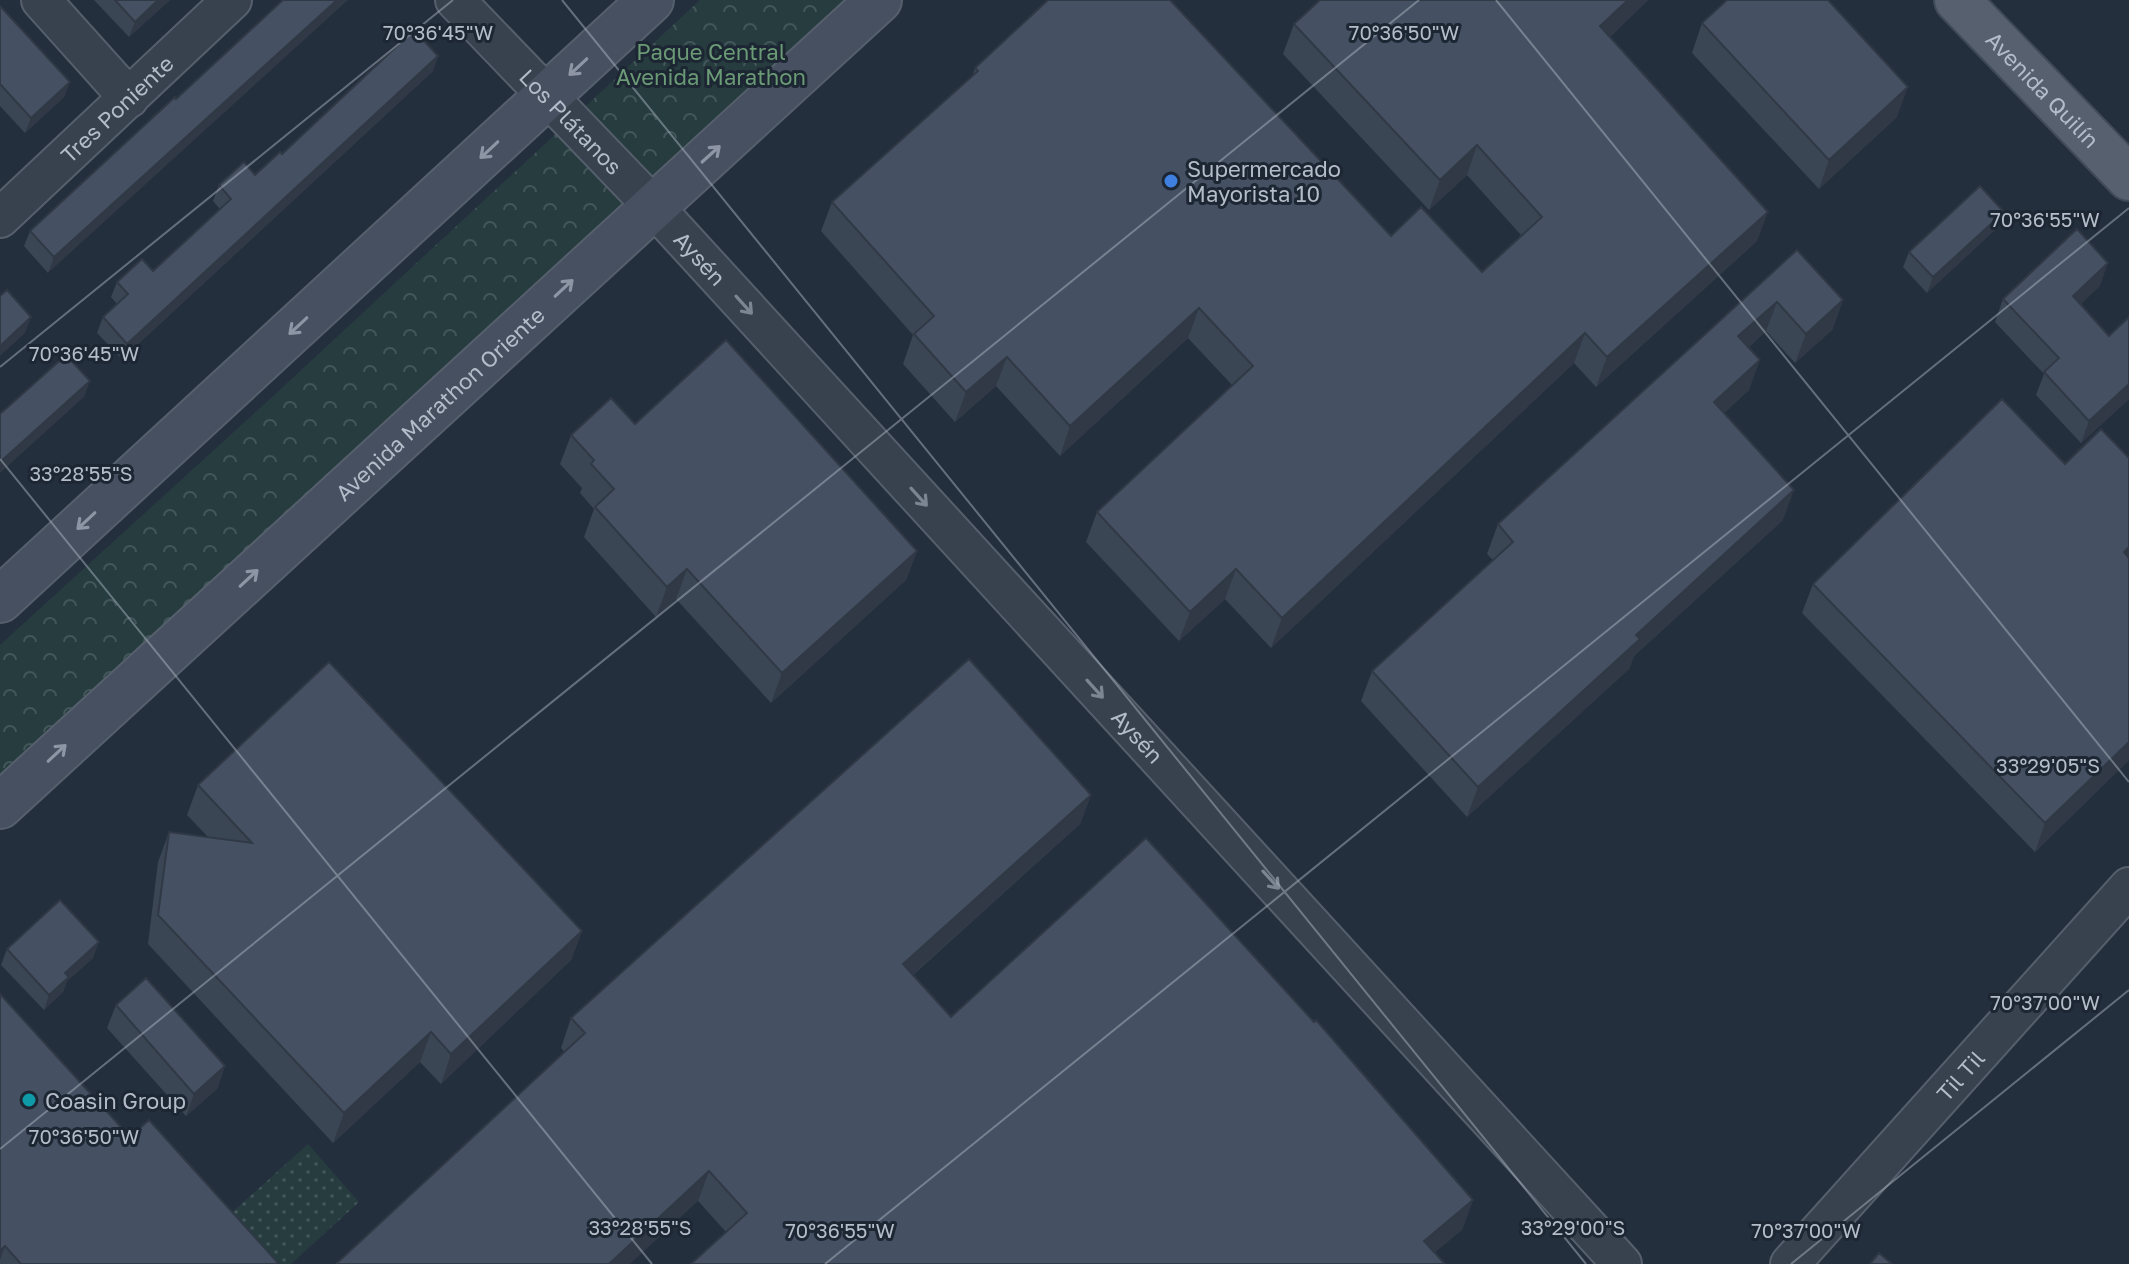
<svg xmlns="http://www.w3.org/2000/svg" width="2129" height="1264" font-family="'Golos Text',sans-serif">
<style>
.grass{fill:url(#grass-dots)}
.park{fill:url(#park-crowns)}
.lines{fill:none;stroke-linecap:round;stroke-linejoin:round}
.street-casing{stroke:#565f6c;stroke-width:42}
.secondary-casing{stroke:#565f6c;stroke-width:48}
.primary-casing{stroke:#414a57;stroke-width:48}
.street{stroke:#38414e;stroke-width:38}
.secondary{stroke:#465061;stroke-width:44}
.primary{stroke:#56606e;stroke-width:44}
.wall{fill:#3b4654}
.shaded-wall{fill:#303945}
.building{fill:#455162;stroke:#303945;stroke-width:2}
.oneway{stroke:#8e96a5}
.oneway2{stroke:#7c8592}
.ticks{fill:none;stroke:#b4bcc9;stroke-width:2;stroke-opacity:0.45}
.shop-dot{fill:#3f7fe0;stroke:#1d2633;stroke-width:3}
.culture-dot{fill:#0f9aa8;stroke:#1d2633;stroke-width:3}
.labels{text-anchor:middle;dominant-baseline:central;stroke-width:6;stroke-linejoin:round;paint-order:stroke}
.park-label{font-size:22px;fill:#6b9a76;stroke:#1d2633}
.street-label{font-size:22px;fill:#b4bcc9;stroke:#1d2633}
.poi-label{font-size:22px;fill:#b4bcc9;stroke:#1d2633;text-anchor:start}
.ticks-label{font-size:20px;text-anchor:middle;fill:#b4bcc9;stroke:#1d2633;stroke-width:6;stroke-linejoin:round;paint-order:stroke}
</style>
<defs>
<pattern id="grass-dots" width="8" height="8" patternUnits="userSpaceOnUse" patternTransform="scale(2)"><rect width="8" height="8" fill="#263c3f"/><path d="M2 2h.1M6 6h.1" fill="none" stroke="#435659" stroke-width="1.8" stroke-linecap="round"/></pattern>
<pattern id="park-crowns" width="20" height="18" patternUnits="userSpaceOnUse" patternTransform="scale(2)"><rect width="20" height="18" fill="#263c3f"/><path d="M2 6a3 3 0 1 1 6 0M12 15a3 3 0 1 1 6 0" fill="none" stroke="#435659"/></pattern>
</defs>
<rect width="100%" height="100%" fill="#242f3e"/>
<path class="grass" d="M 308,1144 L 359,1202 L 291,1264 L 270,1264 L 227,1217 Z"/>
<path class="park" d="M 700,0 L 861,0 L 0,788 L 0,645 L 270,399 Z"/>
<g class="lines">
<g class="street-casing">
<g id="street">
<path d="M 41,0 L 129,98"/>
<path id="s1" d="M 455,0 L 653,206 L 1622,1264"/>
<path id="s2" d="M 0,218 L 232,0"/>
<path id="s3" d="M 1790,1264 L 2129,887"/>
</g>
</g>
<g class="secondary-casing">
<g id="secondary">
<path d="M 0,600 L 651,0"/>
<path id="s4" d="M 0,806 L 879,0"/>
</g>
</g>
<g class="primary-casing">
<g id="primary">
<path id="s5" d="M 1957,0 L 2129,178"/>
</g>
</g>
<use href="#street" class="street"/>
<use href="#secondary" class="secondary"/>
<use href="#primary" class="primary"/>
</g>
<path class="wall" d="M 94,0 L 170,0 L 129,37 Z
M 1320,0 L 1648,0 L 1610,37 L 1757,241 L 1596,387 L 1574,363 L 1271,648 L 1225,599 L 1179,641 L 1086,542 L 1097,512 L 1232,385 L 1188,338 L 1060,456 L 996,386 L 955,422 L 903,364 L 913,335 L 821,231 L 832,202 L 972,77 L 975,68 L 1391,236 L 1482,272 L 1521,235 L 1467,175 L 1429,210 L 1283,54 L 1294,24 Z
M 0,6 L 70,82 L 64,97 L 25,133 L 0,106 Z
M 1702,23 L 1897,117 L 1819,189 L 1692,53 Z
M 438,56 L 433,71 L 122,359 L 97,333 L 103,317 L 117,304 L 111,297 L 117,282 L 153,271 L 220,209 L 213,201 L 219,185 L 255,175 L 282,154 Z
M 175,97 L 48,273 L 24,246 L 30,231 Z
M 2004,212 L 1998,227 L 1927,293 L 1903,267 L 1909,252 Z
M 1797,250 L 1843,300 L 1832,330 L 1795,363 L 1766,331 L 1749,347 L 1749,390 L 1724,413 L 1783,520 L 1634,656 L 1629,669 L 1467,817 L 1361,701 L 1372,671 L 1493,560 L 1487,554 L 1498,524 Z
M 2100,286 L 2080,304 L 2109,336 L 2129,317 L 2129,399 L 2081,443 L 2036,395 L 2044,374 L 1995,322 L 2003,299 Z
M 635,424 L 917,551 L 906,580 L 771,703 L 676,599 L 656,617 L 584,537 L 594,509 L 580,493 L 582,488 L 560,464 L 571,435 Z
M 1813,584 L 2129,760 L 2035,852 L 1802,613 Z
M 198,785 L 582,931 L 571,960 L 441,1084 L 420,1062 L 333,1143 L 148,944 L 158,862 L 169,832 L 208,837 L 187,815 Z
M 1091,795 L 1080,824 L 913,975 L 951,1017 L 1473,1200 L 1462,1230 L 726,1232 L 561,1048 L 571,1018 Z
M 7,949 L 93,958 L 67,981 L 63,992 L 44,1010 L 1,965 Z
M 0,994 L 130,1137 L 279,1264 L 0,1264 Z
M 116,1005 L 225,1066 L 217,1089 L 186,1116 L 107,1028 Z"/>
<path class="shaded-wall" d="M 158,0 L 170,0 L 129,37 L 135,22 Z
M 337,0 L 348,0 L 48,273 L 54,257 Z
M 1628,0 L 1648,0 L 1590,56 L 1600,26 Z
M 438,56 L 433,71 L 122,359 L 127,344 Z
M 70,82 L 64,97 L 25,133 L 31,118 Z
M 1908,87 L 1897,117 L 1819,189 L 1829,160 Z
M 1477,145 L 1467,175 L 1429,210 L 1440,180 Z
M 1768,212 L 1757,241 L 1596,387 L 1607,357 Z
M 2004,212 L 1998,227 L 1927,293 L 1933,277 Z
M 2108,263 L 2100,286 L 2065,319 L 2073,296 Z
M 1843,300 L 1832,330 L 1795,363 L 1806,334 Z
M 1777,302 L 1766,331 L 1728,366 L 1738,336 Z
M 1199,308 L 1188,338 L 1060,456 L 1070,426 Z
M 31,317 L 25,333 L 0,356 L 0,346 Z
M 1585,333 L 1574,363 L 1271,648 L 1282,618 Z
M 1007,357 L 996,386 L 955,422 L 966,392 Z
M 1760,360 L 1749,390 L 1703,432 L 1714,402 Z
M 90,381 L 84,397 L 0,473 L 0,462 Z
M 2129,384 L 2129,399 L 2081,443 L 2089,421 Z
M 1794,490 L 1783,520 L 1634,656 L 1629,669 L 1467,817 L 1478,787 L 1636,635 Z
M 2129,547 L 2129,566 L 2124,552 Z
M 917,551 L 906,580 L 771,703 L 782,673 Z
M 687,569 L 676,599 L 656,617 L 667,587 Z
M 1236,569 L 1225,599 L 1179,641 L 1190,612 Z
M 2129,742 L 2129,760 L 2035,852 L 2045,823 Z
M 1091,795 L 1080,824 L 892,993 L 903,964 Z
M 582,931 L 571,960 L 441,1084 L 451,1054 Z
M 99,942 L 93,958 L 67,981 L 63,992 L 44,1010 L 49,995 L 65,973 Z
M 431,1032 L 420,1062 L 333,1143 L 344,1113 Z
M 225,1066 L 217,1089 L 186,1116 L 194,1094 Z
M 709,1171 L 698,1201 L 630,1264 L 609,1264 Z
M 1473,1200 L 1462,1230 L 1421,1264 L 1424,1241 Z
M 5,1246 L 0,1260 L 0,1251 Z"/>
<path class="building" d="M 115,0 L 158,0 L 135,22 Z
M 283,0 L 337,0 L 54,257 L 30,231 L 175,97 L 176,99 Z
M 1048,0 L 1170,0 L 1391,236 L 1421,207 L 1482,272 L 1542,217 L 1477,145 L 1440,180 L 1294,24 L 1320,0 L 1628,0 L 1600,26 L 1768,212 L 1607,357 L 1585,333 L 1282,618 L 1236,569 L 1190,612 L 1097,512 L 1253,366 L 1199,308 L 1070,426 L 1007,357 L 966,392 L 914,334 L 934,316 L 832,202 L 978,71 L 975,68 Z
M 1727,0 L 1828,0 L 1908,87 L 1829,160 L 1702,23 Z
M 0,6 L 70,82 L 31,118 L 0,84 Z
M 414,30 L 438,56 L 127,344 L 103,317 L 128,294 L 117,282 L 142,259 L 153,271 L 231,199 L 219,185 L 244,162 L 255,175 L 280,152 L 282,154 Z
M 1980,186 L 2004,212 L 1933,277 L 1909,252 Z
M 2077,229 L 2108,263 L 2073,296 L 2109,336 L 2129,317 L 2129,384 L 2089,421 L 2044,372 L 2059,358 L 2003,299 Z
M 1797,250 L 1843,300 L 1806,334 L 1777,302 L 1738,336 L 1760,360 L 1714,402 L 1794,490 L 1636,635 L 1640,639 L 1478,787 L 1372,671 L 1513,542 L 1498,524 Z
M 7,290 L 31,317 L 0,346 L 0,296 Z
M 726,340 L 917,551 L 782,673 L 687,569 L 667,587 L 595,507 L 614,489 L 591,464 L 594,460 L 571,435 L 611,398 L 635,424 Z
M 66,355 L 90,381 L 0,462 L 0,414 Z
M 2002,399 L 2065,464 L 2101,429 L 2129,458 L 2129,547 L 2124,552 L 2129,558 L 2129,742 L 2045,823 L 1813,584 Z
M 969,659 L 1091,795 L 903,964 L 951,1017 L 1146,838 L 1314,1022 L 1316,1020 L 1473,1200 L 1424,1241 L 1445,1264 L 691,1264 L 747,1213 L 709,1171 L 609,1264 L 336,1264 L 585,1033 L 571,1018 Z
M 329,662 L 582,931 L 451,1054 L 431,1032 L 344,1113 L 158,915 L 169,832 L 252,843 L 198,785 Z
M 60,900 L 99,942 L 65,973 L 69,977 L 49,995 L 7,949 Z
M 146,978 L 225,1066 L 194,1094 L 116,1005 Z
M 0,994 L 130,1137 L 149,1120 L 279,1264 L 21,1264 L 5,1246 L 0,1251 Z
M 1879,1253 L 1892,1264 L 1870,1264 Z"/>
<defs><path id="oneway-shaft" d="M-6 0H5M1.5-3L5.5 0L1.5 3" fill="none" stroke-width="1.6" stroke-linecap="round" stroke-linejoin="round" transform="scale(2)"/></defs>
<g class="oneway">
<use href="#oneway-shaft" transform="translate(578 67) rotate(137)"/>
<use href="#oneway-shaft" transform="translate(489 150) rotate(137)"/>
<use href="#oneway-shaft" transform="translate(711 154) rotate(-42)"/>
<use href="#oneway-shaft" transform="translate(564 288) rotate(-43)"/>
<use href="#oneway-shaft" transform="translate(298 326) rotate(137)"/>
<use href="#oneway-shaft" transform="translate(86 521) rotate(137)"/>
<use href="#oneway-shaft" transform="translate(249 578) rotate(-43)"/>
<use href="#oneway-shaft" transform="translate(57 753) rotate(-43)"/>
</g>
<g class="oneway2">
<use href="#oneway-shaft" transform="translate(744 305) rotate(48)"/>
<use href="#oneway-shaft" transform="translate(919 497) rotate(48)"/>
<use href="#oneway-shaft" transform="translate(1095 689) rotate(48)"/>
<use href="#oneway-shaft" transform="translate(1271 880) rotate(48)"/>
</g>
<path class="ticks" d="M 562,0 L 1586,1264M 1496,0 L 2129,782M 0,367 L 453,0M 0,459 L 652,1264M 0,1149 L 1419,0M 825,1264 L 2129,208M 1791,1264 L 2129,990"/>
<circle class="shop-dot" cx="1171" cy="181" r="8"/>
<circle class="culture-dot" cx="29" cy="1100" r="8"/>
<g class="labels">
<g class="park-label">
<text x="711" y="51">Paque Central<tspan x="711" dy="25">Avenida Marathon</tspan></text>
</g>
<g class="street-label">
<text stroke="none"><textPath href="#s5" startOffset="124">Avenida Quilín</textPath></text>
<text stroke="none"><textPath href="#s2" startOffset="160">Tres Poniente</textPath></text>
<text stroke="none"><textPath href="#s1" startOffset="168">Los Plátanos</textPath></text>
<text stroke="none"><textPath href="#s1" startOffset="356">Aysén</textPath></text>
<text stroke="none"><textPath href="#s4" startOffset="596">Avenida Marathon Oriente</textPath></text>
<text stroke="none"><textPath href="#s1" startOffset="1004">Aysén</textPath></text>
<text stroke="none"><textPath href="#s3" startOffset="254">Til Til</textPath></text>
</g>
<g class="poi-label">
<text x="1187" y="168">Supermercado<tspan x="1187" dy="25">Mayorista 10</tspan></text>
<text x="45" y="1100">Coasin Group</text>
</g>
</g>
<g class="ticks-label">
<text x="438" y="40">70°36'45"W</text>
<text x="1404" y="40">70°36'50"W</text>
<text x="2045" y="227">70°36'55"W</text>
<text x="84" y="361">70°36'45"W</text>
<text x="81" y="481">33°28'55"S</text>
<text x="2048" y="773">33°29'05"S</text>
<text x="2045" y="1010">70°37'00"W</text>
<text x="84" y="1144">70°36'50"W</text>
<text x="640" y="1235">33°28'55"S</text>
<text x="1573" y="1235">33°29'00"S</text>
<text x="840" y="1238">70°36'55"W</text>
<text x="1806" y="1238">70°37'00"W</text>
</g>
</svg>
